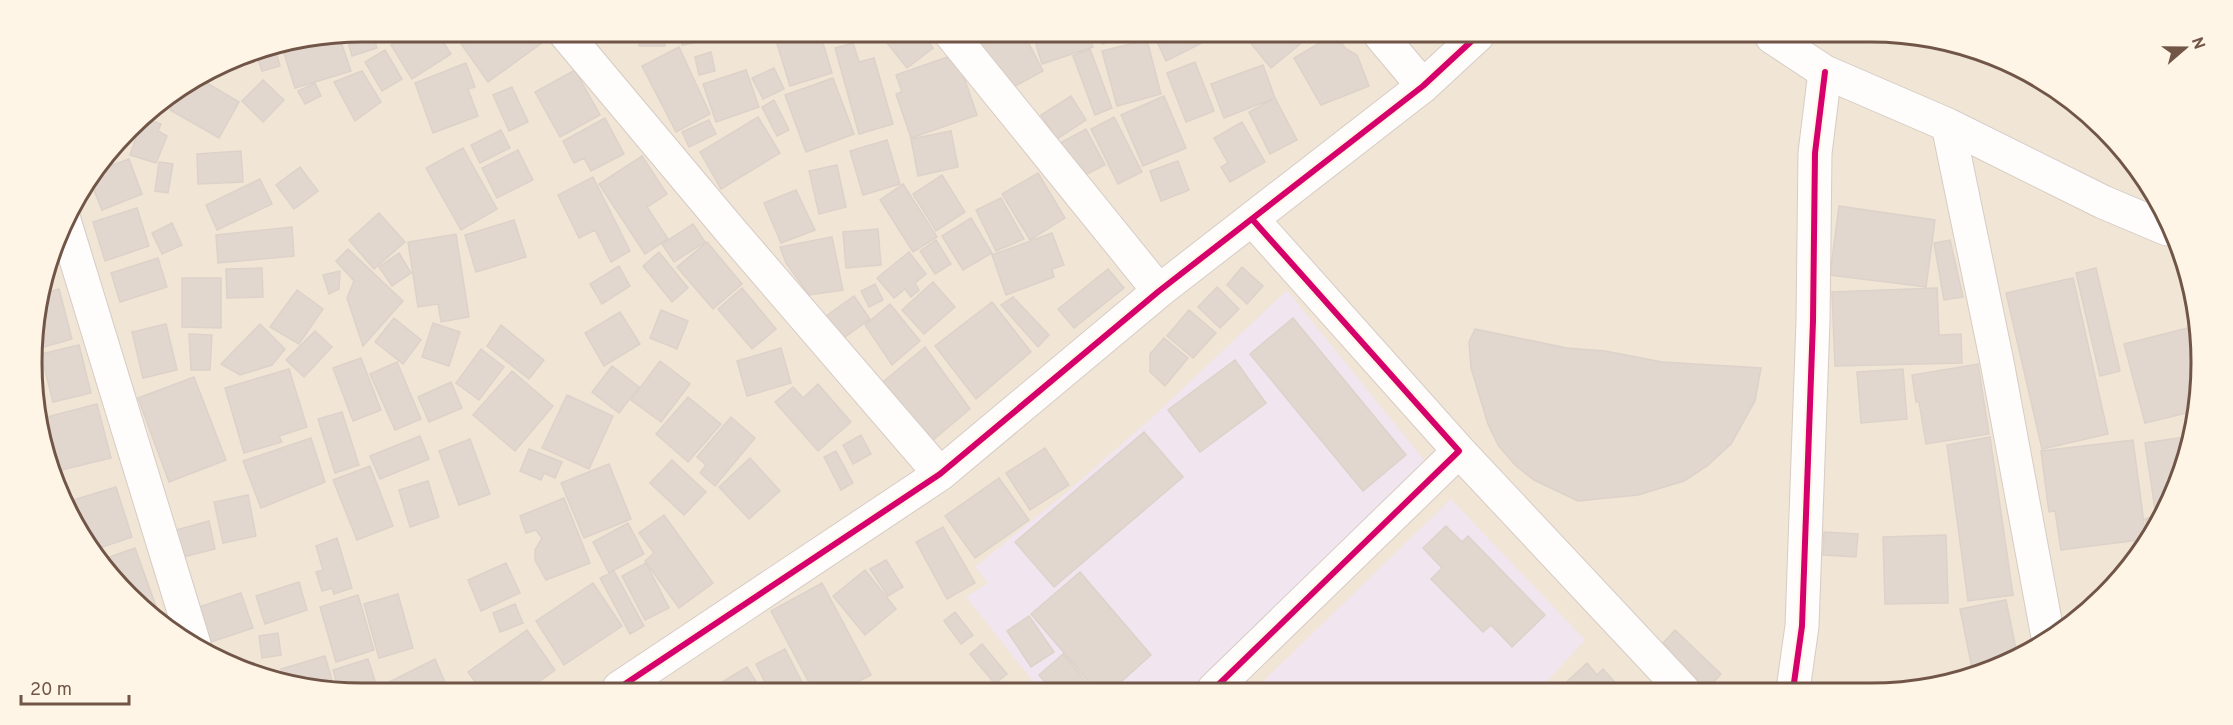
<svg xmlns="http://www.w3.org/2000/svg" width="2233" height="725" font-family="Overpass,sans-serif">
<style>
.residential{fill:#f1e5d6}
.education{fill:#f1e5ef}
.building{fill:#e1d7ce;stroke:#ddd2c9;stroke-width:1.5}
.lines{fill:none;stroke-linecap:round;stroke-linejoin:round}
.street-casing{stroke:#d6ccc5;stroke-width:35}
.street{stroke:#fefdfb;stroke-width:33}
.cycleway-casing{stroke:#fff5e6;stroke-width:10}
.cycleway{stroke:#d6006c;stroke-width:6}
.rim{fill:none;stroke:#715648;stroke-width:3}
</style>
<rect width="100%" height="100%" fill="#f5efe6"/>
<path class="residential" d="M 362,32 L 1935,38 L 2055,87 L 2146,179 L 2195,298 L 2195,427 L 2157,528 L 2104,597 L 2017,659 L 1914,691 L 298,687 L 179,638 L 87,547 L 43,448 L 34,320 L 66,216 L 144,114 L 236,57 Z"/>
<path class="education" d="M 1287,290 L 1429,466 L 1200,689 L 1039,689 L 966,597 L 988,583 L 975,567 L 1068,491 L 1156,414 Z
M 1451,499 L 1585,640 L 1539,690 L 1255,689 Z"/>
<path class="building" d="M 362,32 L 372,32 L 377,48 L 352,56 L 346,35 Z
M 411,32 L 437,32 L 451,54 L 412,79 L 391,45 Z
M 472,32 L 536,32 L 543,42 L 488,82 L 459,41 Z
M 595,32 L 622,33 L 599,42 Z
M 639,33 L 665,33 L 665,46 L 639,46 Z
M 680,33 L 734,33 L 734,35 L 682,45 Z
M 820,33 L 832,73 L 790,86 L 774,34 Z
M 830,33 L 846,33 L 835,41 Z
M 880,34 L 923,34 L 933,48 L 907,68 Z
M 977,34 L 1024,34 L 1043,71 L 1004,92 L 974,35 Z
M 1033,34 L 1089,34 L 1093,47 L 1042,64 Z
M 1099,35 L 1128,35 L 1102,44 Z
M 1154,35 L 1200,35 L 1204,42 L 1166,61 Z
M 1244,35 L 1311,35 L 1271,68 Z
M 1333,35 L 1335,35 L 1346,49 L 1357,55 L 1369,86 L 1321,105 L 1294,58 Z
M 339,36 L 351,71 L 295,88 L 282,47 Z
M 1147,40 L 1161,94 L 1117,106 L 1102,51 Z
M 853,43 L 859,62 L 874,58 L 893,124 L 859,134 L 835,48 Z
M 679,47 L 710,114 L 676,132 L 642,66 Z
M 275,49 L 280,66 L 262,71 L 256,53 Z
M 1090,49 L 1112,108 L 1095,115 L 1073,56 Z
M 385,50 L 402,79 L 382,91 L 365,62 Z
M 711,52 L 715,71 L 699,75 L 695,57 Z
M 956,54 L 977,115 L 911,138 L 896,94 L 902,92 L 896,75 Z
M 1195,62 L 1214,111 L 1186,122 L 1167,73 Z
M 466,63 L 475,87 L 468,89 L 478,116 L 433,133 L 415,83 Z
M 1263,65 L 1275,98 L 1224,118 L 1211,84 Z
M 774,68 L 784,89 L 763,99 L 752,78 Z
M 575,70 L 600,115 L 560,137 L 535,92 Z
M 746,70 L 759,107 L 716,122 L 703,84 Z
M 362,71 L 381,102 L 355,121 L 334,82 Z
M 833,78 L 854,134 L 806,152 L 785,95 Z
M 200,79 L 239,102 L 219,138 L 170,110 L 181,91 Z
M 263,80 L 284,100 L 263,122 L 242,101 Z
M 315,83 L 321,96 L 305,104 L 298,91 Z
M 512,87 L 528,122 L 509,131 L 493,95 Z
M 1071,96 L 1086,120 L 1057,139 L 1041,115 Z
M 1164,96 L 1186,148 L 1143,166 L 1121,115 Z
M 1275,98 L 1297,140 L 1270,154 L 1249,112 Z
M 774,100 L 789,130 L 777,136 L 762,107 Z
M 758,117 L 780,153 L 721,189 L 700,152 Z
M 1114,117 L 1142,172 L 1118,184 L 1091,129 Z
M 143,118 L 161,124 L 158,131 L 167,136 L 156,163 L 130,155 Z
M 605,118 L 624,154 L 591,171 L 584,158 L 574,163 L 563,141 Z
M 709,120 L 716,134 L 689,147 L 682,132 Z
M 1242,122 L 1265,162 L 1230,182 L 1221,167 L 1228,163 L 1214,138 Z
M 1086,129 L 1105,165 L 1077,179 L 1060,143 Z
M 501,130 L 510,148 L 480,163 L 471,145 Z
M 951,131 L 958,167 L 918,176 L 911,139 Z
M 887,140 L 900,184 L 863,195 L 850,151 Z
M 463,148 L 497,209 L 461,230 L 426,168 Z
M 518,150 L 533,180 L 497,198 L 482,168 Z
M 241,151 L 243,182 L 198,184 L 197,154 Z
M 642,156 L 667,194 L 647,207 L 668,239 L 645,254 L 599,184 Z
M 129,159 L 142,194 L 102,210 L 91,183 L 102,169 Z
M 1178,161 L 1189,190 L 1161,201 L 1150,171 Z
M 159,162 L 173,164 L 168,193 L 155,191 Z
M 837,165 L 846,207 L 819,214 L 809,171 Z
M 300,167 L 318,191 L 294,209 L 276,185 Z
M 1038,173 L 1065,218 L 1030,240 L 1002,194 Z
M 942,175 L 965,212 L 936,231 L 913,194 Z
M 593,177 L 630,251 L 611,262 L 595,230 L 579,238 L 558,195 Z
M 260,179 L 272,204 L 217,230 L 206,205 Z
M 903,184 L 937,237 L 913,252 L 880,200 Z
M 796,190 L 815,230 L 781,243 L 764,203 Z
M 1001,198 L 1024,239 L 996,251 L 976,210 Z
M 1839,206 L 1935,220 L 1926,287 L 1830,275 Z
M 137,208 L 149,246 L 105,261 L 93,222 Z
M 379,213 L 405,242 L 374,269 L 349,240 Z
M 971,218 L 992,253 L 963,270 L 942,236 Z
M 514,220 L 526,257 L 476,272 L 465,235 Z
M 172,223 L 182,245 L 162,254 L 152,233 Z
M 693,224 L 705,242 L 674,262 L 662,244 Z
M 292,227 L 294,256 L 218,263 L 216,235 Z
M 878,229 L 881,265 L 846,268 L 843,232 Z
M 1052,233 L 1064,265 L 1052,269 L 1054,277 L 1006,295 L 992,255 Z
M 456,234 L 469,317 L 441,322 L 438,304 L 418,307 L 408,242 Z
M 832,237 L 843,290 L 809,295 L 786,263 L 780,247 Z
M 936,240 L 951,264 L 935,274 L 920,251 Z
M 1950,240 L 1963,297 L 1944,300 L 1934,243 Z
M 707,242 L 742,284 L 713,309 L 677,267 Z
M 348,249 L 403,301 L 363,346 L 347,298 L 354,281 L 336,261 Z
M 659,252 L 688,288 L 672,302 L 643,266 Z
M 909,252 L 926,274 L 915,283 L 919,290 L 911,297 L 905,289 L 894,298 L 877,278 Z
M 399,253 L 411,273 L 392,286 L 379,267 Z
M 158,258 L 167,287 L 120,302 L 111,273 Z
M 619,266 L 630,286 L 602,304 L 590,284 Z
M 1242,267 L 1263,286 L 1247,304 L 1227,285 Z
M 262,268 L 263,297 L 227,298 L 226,269 Z
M 2096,268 L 2120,371 L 2100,376 L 2076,273 Z
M 1108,269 L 1124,288 L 1074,328 L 1058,309 Z
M 340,271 L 339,289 L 329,294 L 323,275 Z
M 182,278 L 221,278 L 221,328 L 182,327 Z
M 2073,278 L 2108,434 L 2042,449 L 2006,293 Z
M 933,282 L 955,307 L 924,334 L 902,310 Z
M 875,284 L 883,300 L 869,307 L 861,291 Z
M 1217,287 L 1239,309 L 1220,328 L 1198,307 Z
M 742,288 L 776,329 L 752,349 L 718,309 Z
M 1937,288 L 1939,335 L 1961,334 L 1962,363 L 1835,366 L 1832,292 Z
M 59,289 L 72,339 L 40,348 L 34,320 L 42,294 Z
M 297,290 L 323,309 L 299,344 L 270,327 Z
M 854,296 L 870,319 L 841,340 L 825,317 Z
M 1013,297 L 1049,335 L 1038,347 L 1001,305 Z
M 992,302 L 1031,352 L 976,399 L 935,346 Z
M 890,304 L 920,341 L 892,365 L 865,325 Z
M 661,310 L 688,321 L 677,349 L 650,338 Z
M 1189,310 L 1216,333 L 1193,358 L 1167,336 Z
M 620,312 L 640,344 L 604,366 L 585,333 Z
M 394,318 L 421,340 L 403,364 L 375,342 Z
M 1293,318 L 1406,455 L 1363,491 L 1250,354 Z
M 433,323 L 460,332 L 449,366 L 422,357 Z
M 166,324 L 177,370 L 143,378 L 132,332 Z
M 260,324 L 285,349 L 272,365 L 240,375 L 221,364 Z
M 501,325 L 544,360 L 529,379 L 487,346 Z
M 2188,328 L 2195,358 L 2195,411 L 2145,423 L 2124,344 Z
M 1475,329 L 1567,348 L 1605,351 L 1662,362 L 1761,368 L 1755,401 L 1731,444 L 1707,466 L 1684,481 L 1638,495 L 1578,501 L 1534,480 L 1515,465 L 1498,445 L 1488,424 L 1471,368 L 1469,342 Z
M 315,331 L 332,347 L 304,377 L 286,360 Z
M 189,334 L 212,335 L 210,370 L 191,370 Z
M 1164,338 L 1188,358 L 1165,386 L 1150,372 L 1150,354 Z
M 79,345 L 91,393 L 53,402 L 41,354 Z
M 925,347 L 970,409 L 925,447 L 879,385 Z
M 781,348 L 791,383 L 747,396 L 737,361 Z
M 481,349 L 504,367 L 479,400 L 456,383 Z
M 361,358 L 381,410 L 353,421 L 333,368 Z
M 1235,360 L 1266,403 L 1200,452 L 1168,410 Z
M 660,361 L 690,384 L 661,422 L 631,400 Z
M 397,362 L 421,419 L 395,430 L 370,374 Z
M 1978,364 L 1989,434 L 1926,444 L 1919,402 L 1916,402 L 1912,375 Z
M 612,366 L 639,387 L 619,413 L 592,392 Z
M 289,369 L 307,427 L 279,436 L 282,442 L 244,453 L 225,388 Z
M 1903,369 L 1907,419 L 1861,423 L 1857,372 Z
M 512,371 L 553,406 L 515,451 L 473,415 Z
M 194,377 L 226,460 L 169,482 L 138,398 Z
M 451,382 L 462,408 L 429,422 L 418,397 Z
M 818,384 L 851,422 L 818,451 L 775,402 L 793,387 L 803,398 Z
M 567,395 L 613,416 L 589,469 L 542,448 Z
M 688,397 L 721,424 L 688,462 L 656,434 Z
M 97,404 L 111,458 L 57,471 L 43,418 Z
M 342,412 L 359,465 L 335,473 L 318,419 Z
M 731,417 L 755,438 L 715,486 L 700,473 L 706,465 L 697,457 Z
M 1144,432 L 1183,477 L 1054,587 L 1015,542 Z
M 861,435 L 871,454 L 853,464 L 843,445 Z
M 420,436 L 429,459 L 380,479 L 370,456 Z
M 2192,436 L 2165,507 L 2155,509 L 2145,443 Z
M 1990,437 L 2013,595 L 1968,601 L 1947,445 Z
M 311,438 L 325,482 L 261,508 L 243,461 Z
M 470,439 L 490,494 L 459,505 L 439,451 Z
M 2133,440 L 2146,539 L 2061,550 L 2055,511 L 2049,512 L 2041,451 Z
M 1045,448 L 1069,485 L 1030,510 L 1006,473 Z
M 529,449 L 562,462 L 555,478 L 544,473 L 541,480 L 520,471 Z
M 836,451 L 853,483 L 841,490 L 824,457 Z
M 750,458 L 780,491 L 749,519 L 719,487 Z
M 672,460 L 706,492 L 684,515 L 650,483 Z
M 609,464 L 631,519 L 584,538 L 561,483 Z
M 370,466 L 393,526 L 357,540 L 333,480 Z
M 999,478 L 1029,520 L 975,558 L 945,516 Z
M 428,481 L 439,517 L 410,527 L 399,490 Z
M 116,487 L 132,537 L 91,551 L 87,547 L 67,502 Z
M 248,495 L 256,536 L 223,543 L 214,502 Z
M 564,498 L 590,563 L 546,580 L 535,560 L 535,550 L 542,538 L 536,530 L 526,533 L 520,516 Z
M 2163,513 L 2157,528 L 2151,536 L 2145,519 Z
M 664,515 L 713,583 L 679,608 L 645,561 L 654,553 L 639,533 Z
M 209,521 L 215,549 L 183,557 L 176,530 Z
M 628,523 L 644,554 L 609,573 L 593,542 Z
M 1446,526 L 1462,542 L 1468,536 L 1545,615 L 1512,647 L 1491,625 L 1483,632 L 1431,579 L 1442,568 L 1423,548 Z
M 943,527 L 975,583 L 947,599 L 916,542 Z
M 1824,532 L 1858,534 L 1856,557 L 1823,555 Z
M 1946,535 L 1948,603 L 1885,604 L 1883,537 Z
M 337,538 L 352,588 L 334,594 L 332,588 L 322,591 L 316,572 L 323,570 L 316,546 Z
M 135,548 L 157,609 L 151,610 L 101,560 Z
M 886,560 L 903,587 L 888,596 L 870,569 Z
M 506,563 L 520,593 L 481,611 L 468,580 Z
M 646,563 L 669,608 L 645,620 L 622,576 Z
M 865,570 L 896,609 L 865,635 L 833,596 Z
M 614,571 L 644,626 L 630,634 L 600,578 Z
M 1080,572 L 1151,655 L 1113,689 L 1095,689 L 1031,614 Z
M 299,582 L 307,610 L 265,624 L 256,596 Z
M 593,583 L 622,626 L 564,665 L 536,621 Z
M 822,583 L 871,675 L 846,688 L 812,688 L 771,611 Z
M 241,593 L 253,628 L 211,642 L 199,607 Z
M 398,594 L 413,648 L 379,658 L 364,604 Z
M 358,595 L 374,650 L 336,662 L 320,607 Z
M 2006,600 L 2018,659 L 1973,673 L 1960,609 Z
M 515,604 L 523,623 L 500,632 L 493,613 Z
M 955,612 L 973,635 L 961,644 L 944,621 Z
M 1029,616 L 1054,652 L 1031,667 L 1007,631 Z
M 527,630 L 555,670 L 530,688 L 479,687 L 468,672 Z
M 1675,630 L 1721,674 L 1706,690 L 1699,690 L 1662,655 L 1669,648 L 1663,643 Z
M 278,633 L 281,655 L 262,658 L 259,636 Z
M 982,644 L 1007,674 L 995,684 L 970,654 Z
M 785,649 L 805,688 L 768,688 L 756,664 Z
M 1063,654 L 1092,689 L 1051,689 L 1039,675 Z
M 325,656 L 334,687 L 298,687 L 285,682 L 281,669 Z
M 368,659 L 377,687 L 338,687 L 333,670 Z
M 435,659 L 447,687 L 391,687 L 389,682 Z
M 1587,663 L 1597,675 L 1603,669 L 1622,690 L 1558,690 Z
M 747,667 L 760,688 L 712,688 Z"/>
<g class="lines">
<g class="street-casing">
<path id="street" d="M 564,32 L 730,230 L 940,474
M 951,34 L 1159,291
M 1381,36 L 1423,86
M 1772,37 L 1825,72 L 1948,125 L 2103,202 L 2167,229
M 1948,125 L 1997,362 L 2048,637
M 64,220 L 194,644
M 1459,451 L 1683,690
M 619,688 L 940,474 L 1159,291 L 1423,86 L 1477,36
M 1214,689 L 1459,451 L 1252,219
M 1793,690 L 1802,626 L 1813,321 L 1815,153 L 1825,72"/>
</g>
<use href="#street" class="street"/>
<g class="cycleway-casing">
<path id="cycleway" d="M 619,688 L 940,474 L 1159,291 L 1423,86 L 1477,36
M 1214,689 L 1459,451 L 1252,219
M 1793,690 L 1802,626 L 1813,321 L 1815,153 L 1825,72"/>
</g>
<use href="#cycleway" class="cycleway"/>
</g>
<path d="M0 0H2233V725H0ZM362 42H1871A320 320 0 0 1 2191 362V363A320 320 0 0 1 1871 683H362A320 320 0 0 1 42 363V362A320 320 0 0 1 362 42Z" fill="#fff5e6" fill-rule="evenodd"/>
<path class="rim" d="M362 42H1871A320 320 0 0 1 2191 362V363A320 320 0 0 1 1871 683H362A320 320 0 0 1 42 363V362A320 320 0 0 1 362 42Z"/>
<g transform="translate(2185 48) rotate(70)" stroke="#fff5e6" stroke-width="4.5" paint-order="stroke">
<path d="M0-4.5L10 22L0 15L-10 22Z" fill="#715648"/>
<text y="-9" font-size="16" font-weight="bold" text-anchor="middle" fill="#715648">N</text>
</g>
<path d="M21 695v9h108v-9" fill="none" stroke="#715648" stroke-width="3"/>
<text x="30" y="695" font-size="18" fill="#715648" stroke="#fff5e6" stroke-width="4.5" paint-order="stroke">20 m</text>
</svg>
